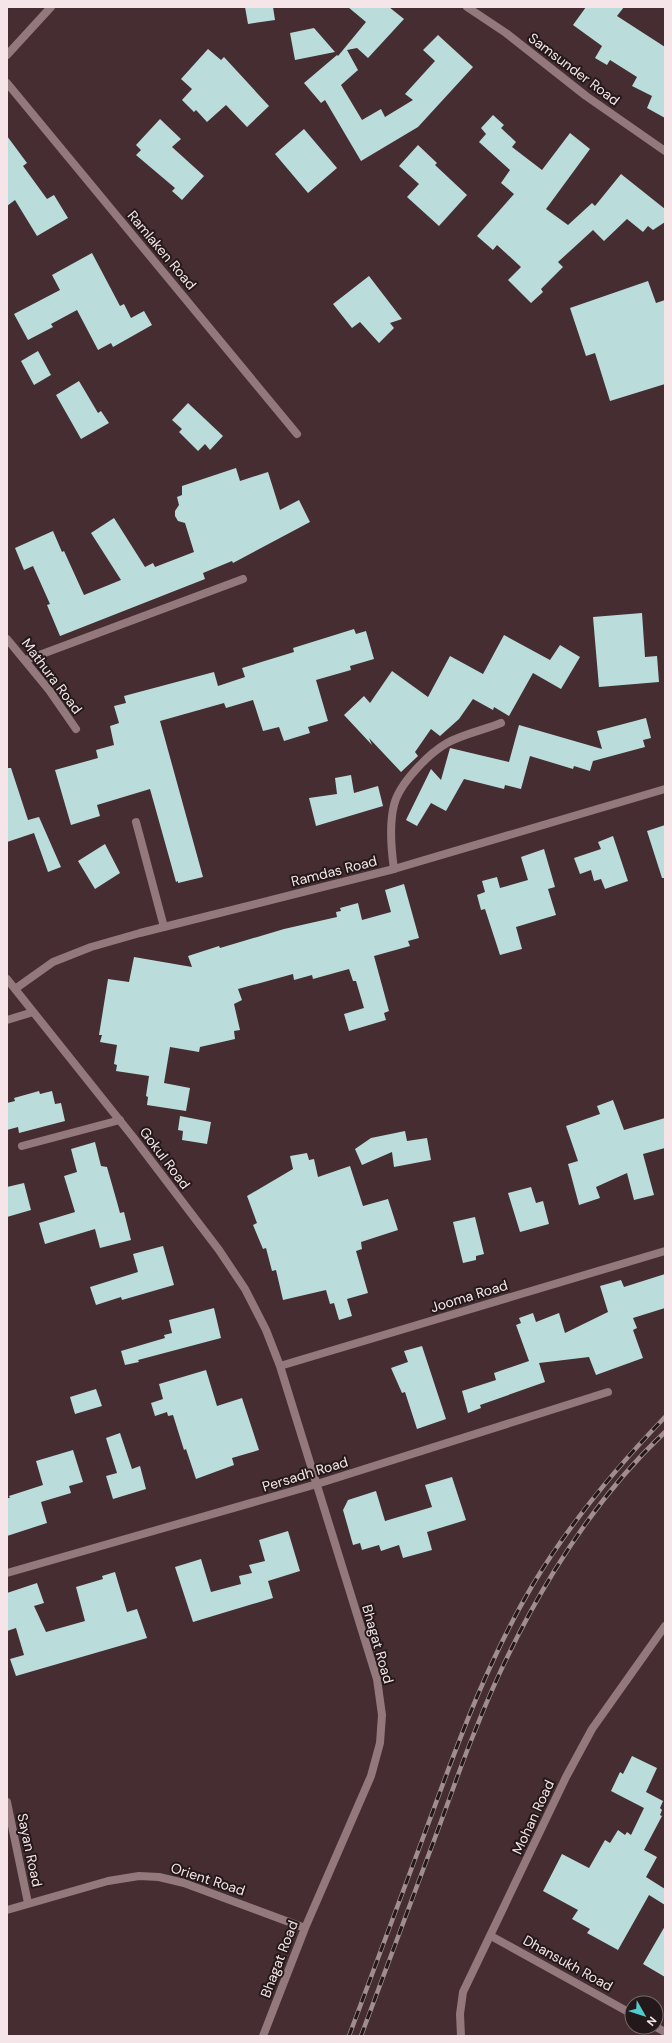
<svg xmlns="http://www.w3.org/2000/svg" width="672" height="2043" font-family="'DM Sans',sans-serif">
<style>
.building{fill:#badddc}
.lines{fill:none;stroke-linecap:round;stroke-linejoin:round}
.service{stroke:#93787c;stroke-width:8}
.minor{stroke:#93787c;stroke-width:8}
.rail-casing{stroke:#a18d90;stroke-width:4.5}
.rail{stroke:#24191a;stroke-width:3;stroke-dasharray:9;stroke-linecap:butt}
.labels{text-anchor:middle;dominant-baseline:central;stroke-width:4;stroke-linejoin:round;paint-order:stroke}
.street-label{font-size:14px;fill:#f6e5e8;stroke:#24191a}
</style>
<rect width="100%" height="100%" fill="#452d31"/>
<path class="building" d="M 245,7 L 273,7 L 275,20 L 248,24 Z
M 348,7 L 389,7 L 404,19 L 368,58 L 357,48 L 347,50 L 358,70 L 341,85 L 362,120 L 381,109 L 385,117 L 413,100 L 405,94 L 435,61 L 423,50 L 438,35 L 473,67 L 418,127 L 361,161 L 325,100 L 321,103 L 304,83 L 337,55 L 338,56 L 366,22 Z
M 586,7 L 624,7 L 617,16 L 665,47 L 665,118 L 647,108 L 652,96 L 632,86 L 637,77 L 610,60 L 607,65 L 595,58 L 602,46 L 573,25 Z
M 314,28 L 335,52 L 295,60 L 290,33 Z
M 208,49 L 221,60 L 224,57 L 269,106 L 247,127 L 226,105 L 207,122 L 196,110 L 194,112 L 182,100 L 192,89 L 181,79 Z
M 493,115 L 504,125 L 501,128 L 516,142 L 512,147 L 542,170 L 570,133 L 590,149 L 546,209 L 568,225 L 592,203 L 595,206 L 621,174 L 665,209 L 665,222 L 653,230 L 648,226 L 643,232 L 627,219 L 604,241 L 593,230 L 558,262 L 563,267 L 541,289 L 543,292 L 531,303 L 508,280 L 521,267 L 497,245 L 493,250 L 477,236 L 514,194 L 501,183 L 510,170 L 479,142 L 486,134 L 481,128 Z
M 160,119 L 181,139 L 172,147 L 204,176 L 182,200 L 172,191 L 175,188 L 136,155 L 141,150 L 136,145 Z
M 304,129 L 337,168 L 308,193 L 275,154 Z
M 7,136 L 27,163 L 23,166 L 47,199 L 54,195 L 68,218 L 37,236 L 15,200 L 7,206 Z
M 418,145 L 437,163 L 435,165 L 467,195 L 439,226 L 407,197 L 419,184 L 399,166 Z
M 92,253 L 120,306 L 124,304 L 131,318 L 144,311 L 152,325 L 113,347 L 111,343 L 98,350 L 77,310 L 51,324 L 53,327 L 28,340 L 14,314 L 60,290 L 52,275 Z
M 369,276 L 402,319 L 390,323 L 394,328 L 379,343 L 360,322 L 352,328 L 333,304 Z
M 648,281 L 656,303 L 665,300 L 665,384 L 610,401 L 595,353 L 586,356 L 570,308 Z
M 38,351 L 51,375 L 34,385 L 21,361 Z
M 79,381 L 98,413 L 101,411 L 109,423 L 81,439 L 56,395 Z
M 188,403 L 223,436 L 210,450 L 205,444 L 198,451 L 179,432 L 182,429 L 172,420 Z
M 236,468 L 240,481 L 268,472 L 280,510 L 299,500 L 310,522 L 233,563 L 232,561 L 203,573 L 205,579 L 60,636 L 47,605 L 50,604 L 33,566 L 24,570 L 15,548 L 53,531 L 62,552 L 64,551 L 84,595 L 121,580 L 91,533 L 114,518 L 145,567 L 153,563 L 155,567 L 194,552 L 185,523 L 178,521 L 175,516 L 175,511 L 179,505 L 177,497 L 182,495 L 182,486 Z
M 642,613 L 645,657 L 657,656 L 659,682 L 599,687 L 593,617 Z
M 354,629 L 356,634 L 366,631 L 374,659 L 350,666 L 351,670 L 316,680 L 328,721 L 308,727 L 310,733 L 284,741 L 279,727 L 263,731 L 253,700 L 226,708 L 224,703 L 160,721 L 203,877 L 178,883 L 178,881 L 176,882 L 150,789 L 97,805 L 100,816 L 71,825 L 55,770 L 98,758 L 96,750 L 114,745 L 110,726 L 119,723 L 114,706 L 126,703 L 124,696 L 214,672 L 218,686 L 245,677 L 242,668 L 294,652 L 293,648 Z
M 504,635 L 550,660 L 560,645 L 580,657 L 561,689 L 533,673 L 509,716 L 494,707 L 493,710 L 473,699 L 459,719 L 440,736 L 431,729 L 415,752 L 418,756 L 401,772 L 369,738 L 372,745 L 344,715 L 364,696 L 370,703 L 392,671 L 428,697 L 450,656 L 483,674 Z
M 646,718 L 651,738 L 643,740 L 645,747 L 593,761 L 590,771 L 574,766 L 573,769 L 530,756 L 521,789 L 505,785 L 504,789 L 464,779 L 446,811 L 431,803 L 417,826 L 406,820 L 431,769 L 441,780 L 450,748 L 509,762 L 519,725 L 602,749 L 597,731 Z
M 7,768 L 11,768 L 28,820 L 39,817 L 61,867 L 48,872 L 34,833 L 7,842 Z
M 351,775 L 354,793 L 378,786 L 383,806 L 316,826 L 309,798 L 337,794 L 335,778 Z
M 665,825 L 665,878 L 662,878 L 647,831 Z
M 613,836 L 628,881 L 605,889 L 601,879 L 594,881 L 591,870 L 580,874 L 574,858 L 601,849 L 598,842 Z
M 105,844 L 120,873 L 95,889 L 78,861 Z
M 544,849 L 555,887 L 548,889 L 556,915 L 516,927 L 522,949 L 500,955 L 485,909 L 481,910 L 477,895 L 485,892 L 482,881 L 497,877 L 500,888 L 528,880 L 521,857 Z
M 404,884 L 419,938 L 408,941 L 410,946 L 374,956 L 389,1011 L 384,1013 L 386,1020 L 349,1031 L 344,1014 L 364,1008 L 356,981 L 353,981 L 349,969 L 313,979 L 312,975 L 294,980 L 293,974 L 238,989 L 242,1000 L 234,1004 L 240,1030 L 234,1031 L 235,1039 L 200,1047 L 199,1052 L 170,1047 L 164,1083 L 190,1088 L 186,1111 L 147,1105 L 148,1097 L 146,1096 L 149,1076 L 116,1071 L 117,1065 L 114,1064 L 117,1045 L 100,1042 L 102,1035 L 99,1035 L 108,979 L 129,982 L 134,957 L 192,967 L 188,956 L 219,946 L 220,948 L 284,929 L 337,917 L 336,912 L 341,911 L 340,908 L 358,903 L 362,920 L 391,912 L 385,890 Z
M 39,1091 L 40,1094 L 52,1091 L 55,1104 L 61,1103 L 65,1121 L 19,1133 L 18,1127 L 7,1130 L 7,1103 L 15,1101 L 14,1098 Z
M 613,1100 L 624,1130 L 665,1118 L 665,1148 L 643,1154 L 654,1195 L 634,1200 L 627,1173 L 596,1187 L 600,1198 L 579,1205 L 568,1164 L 578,1161 L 566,1126 L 600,1114 L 597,1106 Z
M 180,1116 L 211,1122 L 207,1144 L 182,1140 L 183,1131 L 178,1130 Z
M 405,1131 L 407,1141 L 427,1138 L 431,1160 L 394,1167 L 392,1152 L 362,1165 L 355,1149 L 371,1138 Z
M 95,1142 L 101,1166 L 107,1167 L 117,1202 L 120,1213 L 124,1212 L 131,1240 L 100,1248 L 95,1229 L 45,1244 L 39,1223 L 75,1212 L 64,1176 L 77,1172 L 71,1149 Z
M 307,1153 L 309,1160 L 314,1159 L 318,1177 L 350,1166 L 363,1206 L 388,1199 L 398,1230 L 361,1242 L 362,1249 L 356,1251 L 368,1293 L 347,1299 L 352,1316 L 339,1320 L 334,1303 L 330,1304 L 326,1290 L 283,1300 L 276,1270 L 272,1271 L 266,1248 L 263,1249 L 253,1225 L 257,1223 L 247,1196 L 293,1169 L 290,1156 Z
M 24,1183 L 31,1210 L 7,1217 L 7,1187 Z
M 531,1187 L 536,1203 L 543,1201 L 549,1224 L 520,1232 L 508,1193 Z
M 475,1217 L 484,1254 L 476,1256 L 476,1260 L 463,1263 L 453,1222 Z
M 163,1246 L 174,1285 L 122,1300 L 121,1297 L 96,1305 L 90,1287 L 138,1272 L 133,1254 Z
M 665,1274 L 665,1308 L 633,1318 L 637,1328 L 633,1330 L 643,1358 L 596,1375 L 589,1357 L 539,1363 L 545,1382 L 480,1405 L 481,1408 L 468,1413 L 462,1391 L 496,1380 L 494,1373 L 529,1361 L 516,1325 L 521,1323 L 519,1318 L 533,1313 L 536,1322 L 559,1313 L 565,1333 L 608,1312 L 600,1286 L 621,1280 L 624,1287 Z
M 214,1308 L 221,1338 L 138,1360 L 139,1362 L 125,1365 L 121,1351 L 165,1338 L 164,1335 L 172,1333 L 169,1320 Z
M 422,1346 L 446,1419 L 417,1429 L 405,1392 L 402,1393 L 391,1368 L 408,1362 L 404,1351 Z
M 206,1370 L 217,1406 L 242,1398 L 259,1450 L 232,1458 L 234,1465 L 196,1479 L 186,1449 L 184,1450 L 173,1415 L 168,1416 L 167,1412 L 155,1416 L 151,1403 L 163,1399 L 159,1384 Z
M 96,1389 L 102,1406 L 75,1414 L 70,1397 Z
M 120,1433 L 132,1469 L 140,1466 L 146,1489 L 113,1499 L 106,1476 L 117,1473 L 106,1438 Z
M 73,1450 L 83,1482 L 69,1486 L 71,1493 L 41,1502 L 47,1523 L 7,1536 L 7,1498 L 10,1498 L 9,1496 L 43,1485 L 36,1461 Z
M 452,1477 L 466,1520 L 427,1532 L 432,1550 L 403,1558 L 399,1545 L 381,1551 L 379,1545 L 362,1550 L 360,1543 L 353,1545 L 343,1510 L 348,1500 L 376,1491 L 385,1521 L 432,1507 L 425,1485 Z
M 288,1531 L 300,1571 L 268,1581 L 273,1598 L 193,1622 L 175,1567 L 201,1559 L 211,1592 L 241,1584 L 239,1576 L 252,1573 L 249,1565 L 265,1561 L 259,1540 Z
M 115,1572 L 127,1612 L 137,1609 L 147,1638 L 16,1676 L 10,1659 L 24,1655 L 16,1628 L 7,1631 L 7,1593 L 37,1583 L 44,1603 L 34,1606 L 46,1632 L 85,1621 L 76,1587 L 103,1579 L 102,1576 Z
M 632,1756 L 657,1768 L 646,1792 L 663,1801 L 660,1808 L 662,1810 L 660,1815 L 662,1816 L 644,1850 L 657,1857 L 646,1877 L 665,1889 L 665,1905 L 649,1895 L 618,1950 L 587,1933 L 590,1929 L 572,1919 L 578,1910 L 543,1891 L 562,1854 L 589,1868 L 605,1840 L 610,1843 L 618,1830 L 625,1835 L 627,1832 L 631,1835 L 644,1808 L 611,1791 L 620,1772 L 623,1774 Z
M 665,1926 L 665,1977 L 643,1964 Z"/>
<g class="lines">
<path class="service" d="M 26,660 L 243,579
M 136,822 L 164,927
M 394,869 C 391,848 389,825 394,805 C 399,784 428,754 447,743 C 463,734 484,730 501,723
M 22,1146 L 120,1120"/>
<path class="minor" d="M 467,7 L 506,33 L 586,96 L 665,151
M 7,55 L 51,7
M 7,83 L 297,434
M 7,639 L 49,690 L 76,729
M 7,979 L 133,1137 L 219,1250 L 245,1289 L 266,1330 L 280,1366 L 377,1679 L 382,1715 L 380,1743 L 371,1776 L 305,1928 L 263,2036
M 15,989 L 53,962 L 91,947 L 140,933 L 394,869 L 665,789
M 7,1020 L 33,1012
M 280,1366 L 665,1251
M 7,1573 L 317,1484 L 608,1392
M 7,1802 L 28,1903
M 7,1910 L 108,1881 L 139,1876 L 159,1877 L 184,1883 L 305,1928
M 491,1936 L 632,2014
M 656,2027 L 665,2032
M 461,2036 L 460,2014 L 463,1992 L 566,1777 L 592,1729 L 665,1626"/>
<g class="rail-casing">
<path id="rail" d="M 349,2036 C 377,1961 405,1886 433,1811 C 461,1734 490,1657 532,1586 C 569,1524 615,1469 665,1417
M 361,2036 C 387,1966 413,1897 439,1827 C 451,1795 462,1762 475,1731 C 517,1624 581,1511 665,1432"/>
</g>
<use href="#rail" class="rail"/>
</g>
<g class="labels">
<g class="street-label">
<text transform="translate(574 69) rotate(37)">Samsunder Road</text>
<text transform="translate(162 250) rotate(50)">Ramlaken Road</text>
<text transform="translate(52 676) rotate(53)">Mathura Road</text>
<text transform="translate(334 871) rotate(-14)">Ramdas Road</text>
<text transform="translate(165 1158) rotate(53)">Gokul Road</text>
<text transform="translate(469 1296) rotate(-17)">Jooma Road</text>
<text transform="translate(305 1474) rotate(-17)">Persadh Road</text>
<text transform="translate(378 1644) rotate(74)">Bhagat Road</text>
<text transform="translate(533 1817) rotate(-65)">Mohan Road</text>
<text transform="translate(30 1850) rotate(78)">Sayan Road</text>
<text transform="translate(208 1879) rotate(18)">Orient Road</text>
<text transform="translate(279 1959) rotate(-69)">Bhagat Road</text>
<text transform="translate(568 1963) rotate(29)">Dhansukh Road</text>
</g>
</g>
<rect width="672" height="2043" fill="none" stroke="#f6e5e8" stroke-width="16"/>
<g transform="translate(644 2015) rotate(129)"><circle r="19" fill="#24191a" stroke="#786b6c"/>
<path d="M0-3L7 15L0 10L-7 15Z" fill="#52cdcd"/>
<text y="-6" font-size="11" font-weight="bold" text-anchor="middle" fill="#f6e5e8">N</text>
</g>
</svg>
